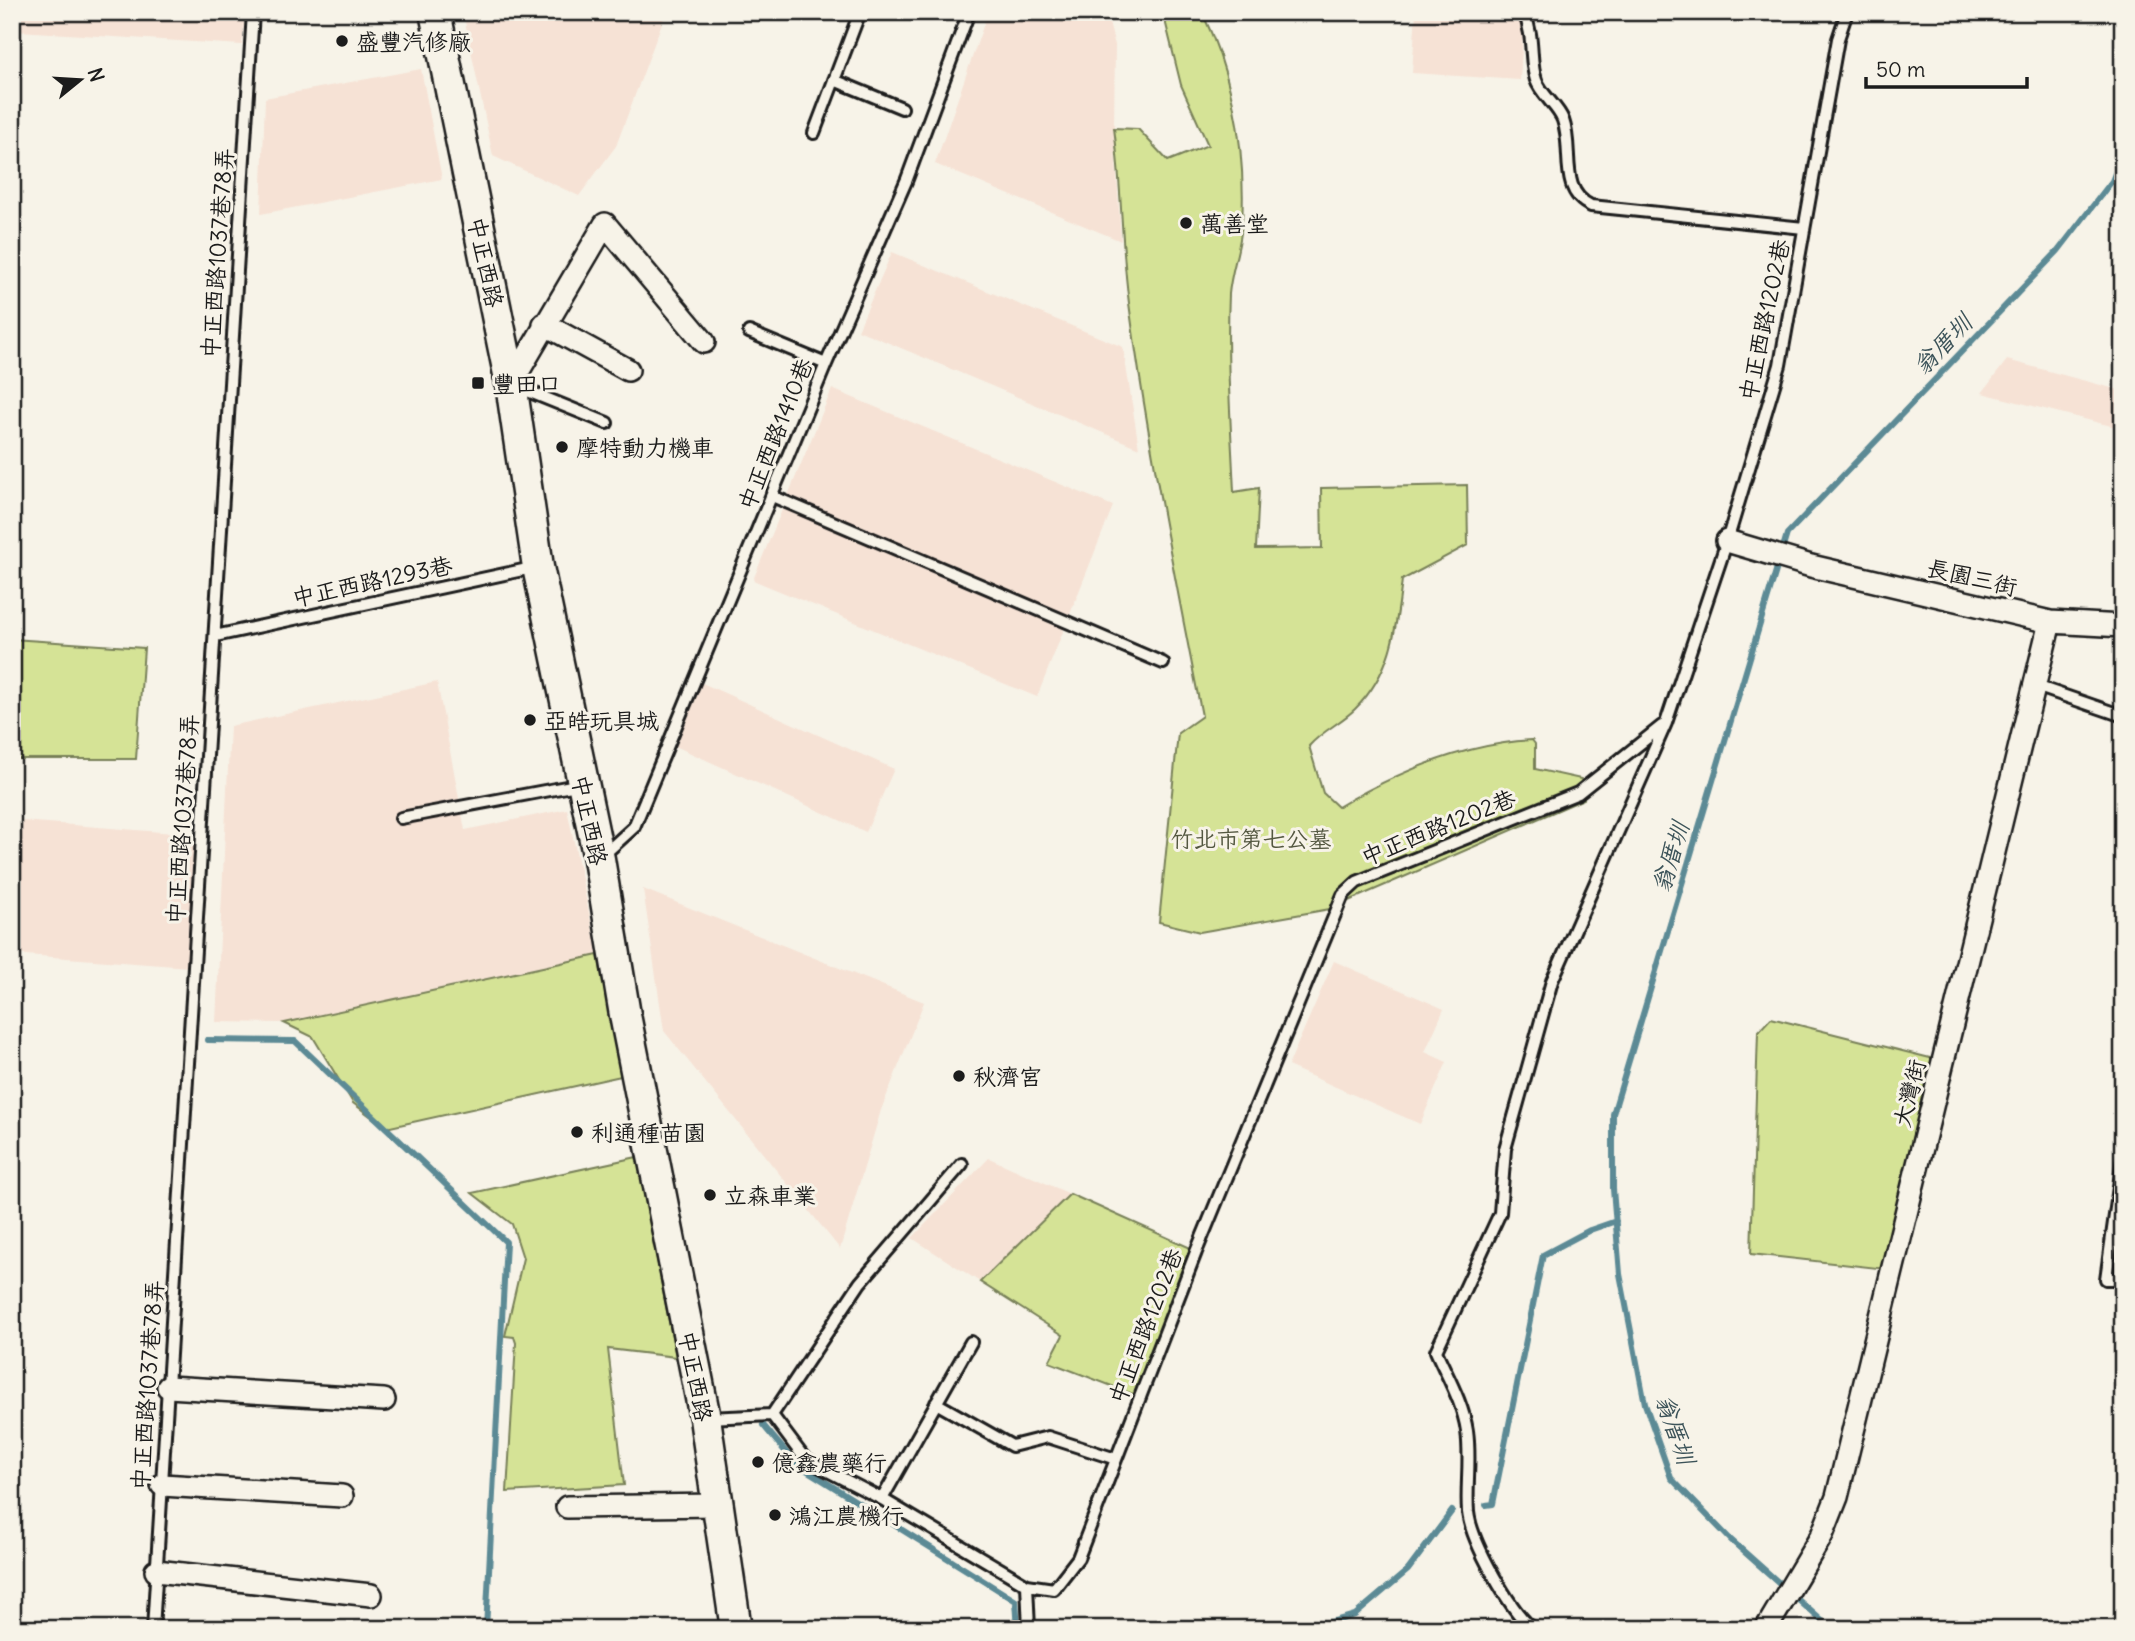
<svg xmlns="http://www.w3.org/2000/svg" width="2135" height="1641" font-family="Delius,'LXGW WenKai TC',sans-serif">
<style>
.built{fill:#f6e2d5}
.green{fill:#d5e396;stroke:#788059;stroke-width:2}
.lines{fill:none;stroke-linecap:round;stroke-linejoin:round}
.stream{stroke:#5c8a95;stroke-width:6}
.lane-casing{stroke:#1c1c1c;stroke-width:16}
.street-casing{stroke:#1c1c1c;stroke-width:26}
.secondary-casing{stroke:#1c1c1c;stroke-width:35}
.lane{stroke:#f7f3e8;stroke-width:10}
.street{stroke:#f7f3e8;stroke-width:21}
.secondary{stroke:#f7f3e8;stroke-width:30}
.poi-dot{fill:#1c1c1c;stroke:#f7f3e8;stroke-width:2.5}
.labels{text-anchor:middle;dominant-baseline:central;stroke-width:6;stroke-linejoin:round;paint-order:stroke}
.poi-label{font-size:23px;fill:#1c1c1c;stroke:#f7f3e8;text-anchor:start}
.street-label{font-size:23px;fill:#1c1c1c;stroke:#f7f3e8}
.park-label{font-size:23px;fill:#545841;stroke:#f7f3e8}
.water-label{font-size:24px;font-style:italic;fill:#3c5359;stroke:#f7f3e8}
</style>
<rect width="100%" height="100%" fill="#f7f3e8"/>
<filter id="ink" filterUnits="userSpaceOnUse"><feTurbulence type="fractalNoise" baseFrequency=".0143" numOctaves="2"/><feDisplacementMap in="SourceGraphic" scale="14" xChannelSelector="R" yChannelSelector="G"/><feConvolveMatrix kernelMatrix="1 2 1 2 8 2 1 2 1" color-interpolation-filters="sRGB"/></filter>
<g filter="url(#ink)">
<path class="built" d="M 23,12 L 245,12 L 242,45 L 19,31 Z
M 463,12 L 666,12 L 616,146 L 579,196 L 493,156 Z
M 988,12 L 1106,12 L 1115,45 L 1114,128 L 1121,241 L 935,164 Z
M 1416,12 L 1524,18 L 1520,80 L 1412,73 Z
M 421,69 L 442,179 L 261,214 L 265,98 Z
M 892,252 L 1123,347 L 1139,448 L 858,330 Z
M 2007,360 L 2123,391 L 2123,429 L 1982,393 Z
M 832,389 L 1113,506 L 1037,697 L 753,580 Z
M 437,682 L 465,830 L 567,809 L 598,955 L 284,1023 L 216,1022 L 230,726 Z
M 702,683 L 894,769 L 866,832 L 675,746 Z
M 22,821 L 199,835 L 189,967 L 12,954 Z
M 643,889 L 924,1002 L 881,1110 L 840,1249 L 664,1031 Z
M 1334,961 L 1444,1009 L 1425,1052 L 1447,1062 L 1420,1124 L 1288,1066 Z
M 989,1158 L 1070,1194 L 980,1282 L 912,1238 Z"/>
<path class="green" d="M 1163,12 L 1202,12 C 1234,79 1246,152 1242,225 C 1240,249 1231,271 1229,294 C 1226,360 1231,426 1234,492 L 1259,488 L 1256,549 L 1322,548 L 1321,488 L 1467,485 L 1468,545 L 1402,580 C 1396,629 1392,672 1355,709 C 1341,723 1323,730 1309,746 L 1323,793 L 1338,807 C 1397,772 1463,744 1532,740 L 1535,744 L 1535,769 L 1581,779 L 1584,799 L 1330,909 L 1200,932 L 1159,922 L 1178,733 L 1202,716 C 1175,579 1148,442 1129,303 C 1121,245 1122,187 1114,128 L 1138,129 L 1168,161 L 1208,145 L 1181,85 Z
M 12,639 L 144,648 L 136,759 L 12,759 Z
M 598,955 L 621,1076 L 386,1128 L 353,1103 L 313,1037 L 284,1023 Z
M 1771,1018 L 1938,1060 L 1886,1269 L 1751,1254 L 1758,1032 Z
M 637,1157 L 676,1357 L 608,1349 L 624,1485 L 507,1492 L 516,1343 L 514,1337 L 505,1336 L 523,1258 L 512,1224 L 472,1193 Z
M 1070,1194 L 1193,1249 L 1138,1396 L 1049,1362 L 1063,1335 L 980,1282 Z"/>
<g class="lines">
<path class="stream" d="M 207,1040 L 295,1041 L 506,1242 L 486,1629
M 763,1425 L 795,1463 L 1016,1601 L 1018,1629
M 1486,1505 L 1493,1504 L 1543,1255 L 1590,1230 L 1616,1221
M 1308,1629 L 1355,1615 L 1408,1570 L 1452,1511
M 1831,1629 L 1731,1540 L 1671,1478 L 1645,1404 L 1620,1274 L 1613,1189 L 1613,1114 L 1787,534 L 2058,251 L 2112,181 L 2123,153"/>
<g class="lane-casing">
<path id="lane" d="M 1524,12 C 1535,39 1529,59 1536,80 C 1541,95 1558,106 1563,120 C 1574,150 1558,191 1591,206 L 1804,228
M 834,80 L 902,108
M 814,133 L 860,12
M 749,332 L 826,364
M 513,385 L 607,423
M 772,496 L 1163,663
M 215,636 L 537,567
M 2036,686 L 2123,716
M 401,818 L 582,784
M 601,857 L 634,827 L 826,364 L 907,179 L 969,12
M 2123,1158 L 2106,1279 L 2123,1279
M 936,1403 L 1012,1446 L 1048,1437 L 1116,1459
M 772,1415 L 860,1283 L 962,1164
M 708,1418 L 772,1415 L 805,1459 L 882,1499 L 1027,1585 L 1054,1589 L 1078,1558 L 1196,1252 L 1343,895 L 1357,882 L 1578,793 L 1662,726
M 882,1499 L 971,1342
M 1027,1585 L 1029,1629
M 153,1629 L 253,12
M 1533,1629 C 1510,1611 1471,1541 1468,1512 C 1466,1486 1471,1459 1467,1431 C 1463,1403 1447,1376 1436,1351 L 1500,1213 L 1505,1149 L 1552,981 L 1666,723 L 1727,541 L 1780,365 L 1838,39 L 1847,12"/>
</g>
<g class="street-casing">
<path id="street" d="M 544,324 L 628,370
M 511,384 L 605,224 L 704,342
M 1727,541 L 1811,566 L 2050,622 L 2123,626
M 168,1387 L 384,1400
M 162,1485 L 342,1496
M 567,1507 L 718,1505
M 156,1571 L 371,1595
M 1766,1629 L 1822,1535 L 1837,1497 L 2050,622"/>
</g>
<g class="secondary-casing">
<path id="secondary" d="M 435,12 L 511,384 L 538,567 L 599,859 L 625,1015 L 705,1418 L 736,1629"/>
</g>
<use href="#lane" class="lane"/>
<use href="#street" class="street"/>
<use href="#secondary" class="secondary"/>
</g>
</g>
<g class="poi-dot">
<circle cx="342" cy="41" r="7"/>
<circle cx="1186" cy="223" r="7"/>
<rect x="471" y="376" width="14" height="14" rx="3.5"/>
<circle cx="562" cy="447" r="7"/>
<circle cx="530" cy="720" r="7"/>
<circle cx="959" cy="1076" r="7"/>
<circle cx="577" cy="1132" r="7"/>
<circle cx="710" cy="1195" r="7"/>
<circle cx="758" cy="1462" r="7"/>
<circle cx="775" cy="1515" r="7"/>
</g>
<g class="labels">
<g class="poi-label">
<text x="356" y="41">盛豐汽修廠</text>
<text x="1200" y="223">萬善堂</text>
<text x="492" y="383">豐田口</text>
<text x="576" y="447">摩特動力機車</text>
<text x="544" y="720">亞皓玩具城</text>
<text x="973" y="1076">秋濟宮</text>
<text x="591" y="1132">利通種苗園</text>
<text x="724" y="1195">立森車業</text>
<text x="772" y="1462">億鑫農藥行</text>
<text x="789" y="1515">鴻江農機行</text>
</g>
<g class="street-label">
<text transform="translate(217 253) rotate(-86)">中正西路1037巷78弄</text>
<text transform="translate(486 262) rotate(78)">中正西路</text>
<text transform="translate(1764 320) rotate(-78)">中正西路1202巷</text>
<text transform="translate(775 434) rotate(-68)">中正西路1410巷</text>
<text transform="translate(1972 577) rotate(13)">長園三街</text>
<text transform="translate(372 581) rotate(-12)">中正西路1293巷</text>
<text transform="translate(182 819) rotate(-86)">中正西路1037巷78弄</text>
<text transform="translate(590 820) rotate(78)">中正西路</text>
<text transform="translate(1438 827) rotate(-22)">中正西路1202巷</text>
<text transform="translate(1909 1093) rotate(-76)">大灣街</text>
<text transform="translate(1145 1326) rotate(-69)">中正西路1202巷</text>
<text transform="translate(696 1376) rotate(79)">中正西路</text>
<text transform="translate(147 1385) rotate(-86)">中正西路1037巷78弄</text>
</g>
<g class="park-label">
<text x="1251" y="838">竹北市第七公墓</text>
</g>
<g class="water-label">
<text transform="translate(1942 344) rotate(-46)">翁厝圳</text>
<text transform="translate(1670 857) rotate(-73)">翁厝圳</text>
<text transform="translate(1676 1429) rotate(71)">翁厝圳</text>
</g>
</g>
<rect width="2135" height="1641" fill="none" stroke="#f7f3e8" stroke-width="42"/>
<rect x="21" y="21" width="2093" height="1599" fill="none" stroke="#1c1c1c" stroke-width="2.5" filter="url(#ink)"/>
<g transform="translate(80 80) rotate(72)" stroke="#f7f3e8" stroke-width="5" paint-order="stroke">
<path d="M0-5L12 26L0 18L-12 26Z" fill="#1c1c1c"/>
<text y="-10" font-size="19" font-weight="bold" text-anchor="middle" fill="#1c1c1c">N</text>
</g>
<path d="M1866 77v10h161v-10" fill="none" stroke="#1c1c1c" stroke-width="3.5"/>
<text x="1876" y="77" font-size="21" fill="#1c1c1c" stroke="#f7f3e8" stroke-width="5" paint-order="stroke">50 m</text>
</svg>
